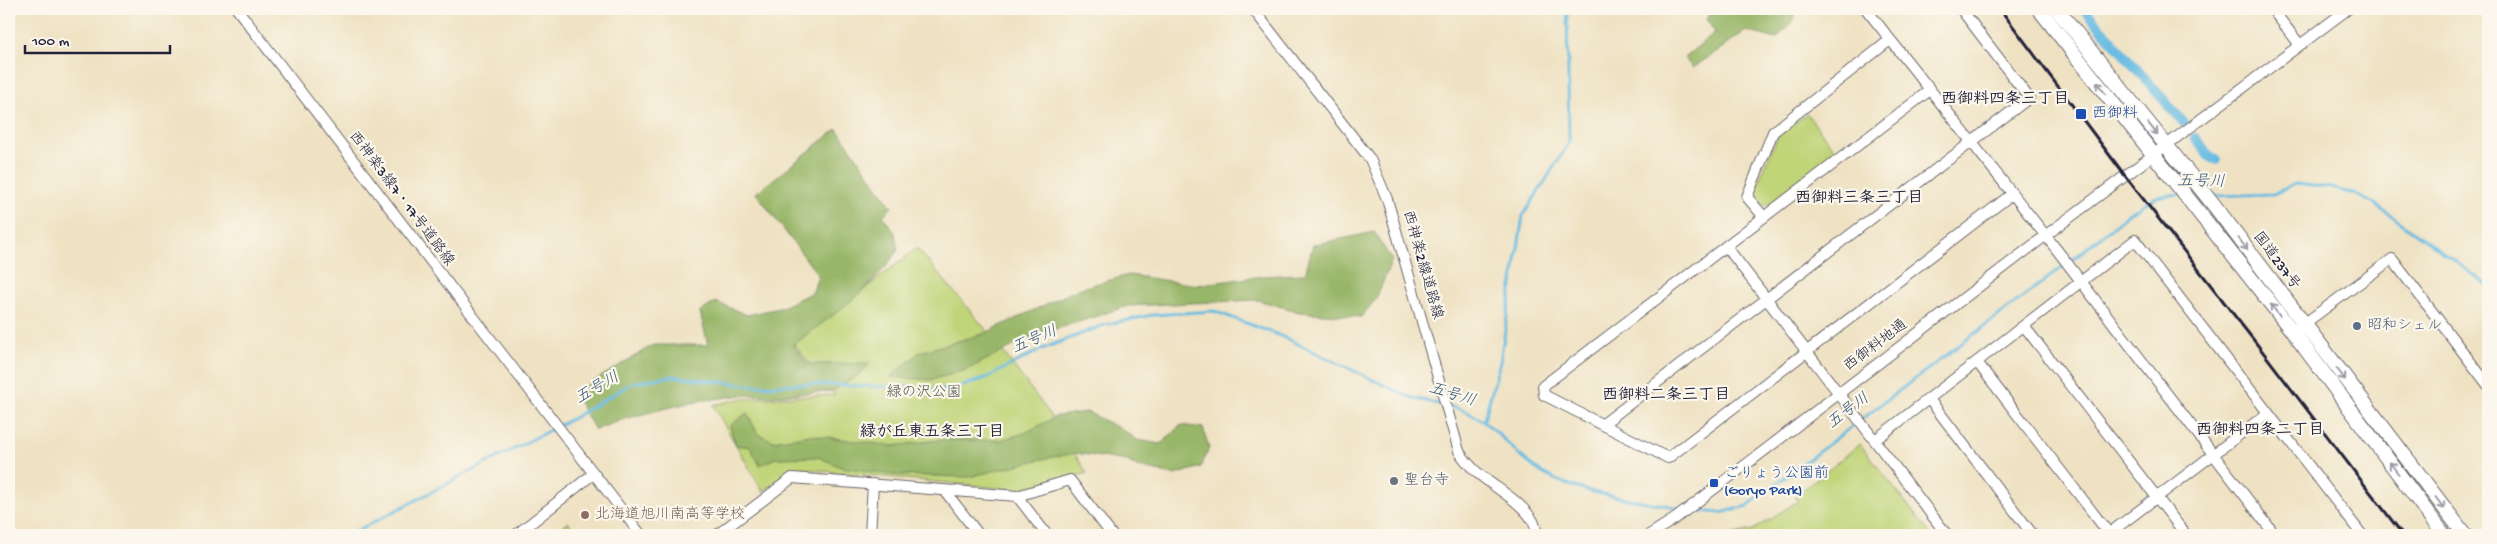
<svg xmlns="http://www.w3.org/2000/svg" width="2497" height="544" font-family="'Gochi Hand','Klee One',sans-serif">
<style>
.green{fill:#c0d478;stroke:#717b5a}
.forest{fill:#98b668;stroke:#5d6c52}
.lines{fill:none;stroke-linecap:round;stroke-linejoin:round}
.stream{stroke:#64bae1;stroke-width:3}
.canal{stroke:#64bae1;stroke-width:10}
.minor-casing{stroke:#6a656b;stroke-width:12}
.highway-casing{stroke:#6a656b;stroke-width:16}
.minor{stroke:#fff;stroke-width:10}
.highway{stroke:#fff;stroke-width:14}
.rail{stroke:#22223b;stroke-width:3}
.oneway{stroke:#9c9ca7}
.transit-dot{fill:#1a4fb4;stroke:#fbf7ec;stroke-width:2}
.service-dot{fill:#5c6f8a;stroke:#fbf7ec;stroke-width:2}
.worship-dot{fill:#6b7280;stroke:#fbf7ec;stroke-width:2}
.education-dot{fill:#8d6e63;stroke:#fbf7ec;stroke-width:2}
.labels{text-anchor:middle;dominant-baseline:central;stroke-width:4.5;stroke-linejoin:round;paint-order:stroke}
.transit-label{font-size:15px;fill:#164399;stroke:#fbf7ec;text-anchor:start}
.street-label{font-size:15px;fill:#22223b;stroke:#fbf7ec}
.service-label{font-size:15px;fill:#4e5e75;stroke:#fbf7ec;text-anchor:start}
.park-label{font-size:15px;fill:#51574d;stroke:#fbf7ec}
.worship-label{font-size:15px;fill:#5b616d;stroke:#fbf7ec;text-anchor:start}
.education-label{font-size:15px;fill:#785e54;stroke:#fbf7ec;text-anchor:start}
.neighbourhood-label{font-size:16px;font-weight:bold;fill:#22223b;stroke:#fbf7ec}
.water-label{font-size:16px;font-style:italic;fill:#395775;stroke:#fbf7ec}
</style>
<rect width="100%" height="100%" fill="#fbf7ec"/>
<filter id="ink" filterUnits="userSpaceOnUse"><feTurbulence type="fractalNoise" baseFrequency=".02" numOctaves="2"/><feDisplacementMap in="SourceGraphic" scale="10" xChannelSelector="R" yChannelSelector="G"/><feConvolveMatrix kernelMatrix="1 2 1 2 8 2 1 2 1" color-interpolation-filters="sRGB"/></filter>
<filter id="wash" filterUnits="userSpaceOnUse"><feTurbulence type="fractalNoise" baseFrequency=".0096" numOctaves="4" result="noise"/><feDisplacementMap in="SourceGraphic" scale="20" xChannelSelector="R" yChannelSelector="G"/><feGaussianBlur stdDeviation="1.12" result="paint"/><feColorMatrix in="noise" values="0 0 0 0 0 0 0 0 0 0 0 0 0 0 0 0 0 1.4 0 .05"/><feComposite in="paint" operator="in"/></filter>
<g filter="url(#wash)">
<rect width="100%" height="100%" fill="#efe2c3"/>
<path class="green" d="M 1807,114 L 1838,154 L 1769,206 C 1760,204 1756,198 1755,189 L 1779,134 Z
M 917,248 L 988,332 L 1046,409 L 1087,473 L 1019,490 L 793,468 L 763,492 L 713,405 L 740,399 L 835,395 L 794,344 Z
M 1860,444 L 1931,535 L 1730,535 L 1753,530 L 1798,501 L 1795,496 Z
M 568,522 L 578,535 L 550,535 Z"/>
<path class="forest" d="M 1708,9 L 1796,9 L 1792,22 L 1776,39 L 1746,31 L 1693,68 L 1684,58 L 1715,32 L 1706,19 L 1711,13 Z
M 837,129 L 892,207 L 883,216 L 895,233 L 898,250 C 870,292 832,315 793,345 L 808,364 L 870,363 L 861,373 L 833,391 L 771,396 L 743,395 L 692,402 L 627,418 L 595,430 L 574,393 L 653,345 L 708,345 L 700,312 L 716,302 L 747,315 L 780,308 L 813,292 L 818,275 L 756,193 Z
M 1374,232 L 1392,260 L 1376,299 L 1361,317 L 1299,312 L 1258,300 L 1128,306 L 1031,337 L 966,370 L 931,380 L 890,377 L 920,352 L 983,334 L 1081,288 L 1129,275 L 1197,285 L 1263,276 L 1305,274 L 1313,245 Z
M 1087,412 L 1121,429 L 1137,440 L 1161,444 L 1181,425 L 1203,428 L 1209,448 L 1201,467 L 1175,475 L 1138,467 L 1127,461 L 1076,453 L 1042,459 L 969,477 L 893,475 L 841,467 L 818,457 L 776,458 L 760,465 L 750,447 L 736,445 L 730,426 L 747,413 L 758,434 L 773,441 L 811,435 L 893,446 L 939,440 L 1001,440 L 1025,433 L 1057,416 Z"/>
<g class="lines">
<path class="stream" d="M 2213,196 L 2273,194 L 2296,184 L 2331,188 L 2354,194 L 2375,204 L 2488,285
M 1449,406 C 1496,417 1507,452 1544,474 C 1581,495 1642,500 1684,509
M 1484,420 L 1500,362 L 1523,216 L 1569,143 L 1567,9
M 1690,510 L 1721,513 L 1747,506 L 2076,257 L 2132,211 L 2156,197 L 2179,194
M 349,535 L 577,416 L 632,383 L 672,376 L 754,386 L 801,384 L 898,387 L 948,391 L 986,378 L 1042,349 L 1104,325 L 1152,315 L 1214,311 L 1281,336 L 1409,397 L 1443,405"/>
<path class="canal" d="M 2084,9 L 2184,123
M 2195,138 L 2211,158 L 2217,160"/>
</g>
</g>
<g filter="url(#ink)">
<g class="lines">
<g class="minor-casing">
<path id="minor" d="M 237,9 L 641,535
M 1253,9 L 1370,159 L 1387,199 L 1459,451 C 1477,482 1517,494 1533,521 C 1535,525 1536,531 1538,535
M 1866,9 L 2057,250 L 2275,535
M 2272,9 L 2300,45
M 1930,90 L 1543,386 L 1544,395 L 1668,458 L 2012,194
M 1764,217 L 1747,197 L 1773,132 L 1890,40
M 1726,246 L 1947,535
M 2024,326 L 2186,535
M 2293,332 L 2392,259 L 2488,385
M 1977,362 L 2110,535
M 1929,399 L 2033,535
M 1603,424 L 2029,98 L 1961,9
M 1875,440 L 2135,240 L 2362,535
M 945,491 L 979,535
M 1017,496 L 1047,535
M 516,535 L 593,474
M 717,535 L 792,478 L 1017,496 L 1070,480 L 1112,535
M 870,535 L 873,484
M 1649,535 L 1676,518 L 2045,236 L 2348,9
M 2107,535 L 2268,413"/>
</g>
<g class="highway-casing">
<path id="highway" d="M 2039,9 L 2293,332 L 2444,535
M 2057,9 L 2214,205 L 2465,535"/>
</g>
<use href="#minor" class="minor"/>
<use href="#highway" class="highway"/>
<path class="rail" d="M 2000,9 L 2126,177 L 2256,343 L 2403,535"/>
</g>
<defs><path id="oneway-shaft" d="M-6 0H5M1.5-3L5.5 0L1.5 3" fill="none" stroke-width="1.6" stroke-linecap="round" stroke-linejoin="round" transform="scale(1.25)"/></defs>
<g class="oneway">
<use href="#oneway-shaft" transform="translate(2101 88) rotate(-128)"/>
<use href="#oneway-shaft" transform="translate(2153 129) rotate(51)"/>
<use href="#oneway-shaft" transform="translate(2243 244) rotate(53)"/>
<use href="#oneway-shaft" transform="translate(2275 310) rotate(-128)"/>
<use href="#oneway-shaft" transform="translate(2341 374) rotate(53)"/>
<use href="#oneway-shaft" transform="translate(2394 468) rotate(-127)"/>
<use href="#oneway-shaft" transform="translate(2440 503) rotate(53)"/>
</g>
</g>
<g class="transit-dot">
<rect x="2075" y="108" width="12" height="12" rx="2.5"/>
<rect x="1709" y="478" width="10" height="10" rx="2.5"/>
</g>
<circle class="service-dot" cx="2357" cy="326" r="5"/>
<circle class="worship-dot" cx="1394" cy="481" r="5"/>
<circle class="education-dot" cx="585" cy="515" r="5"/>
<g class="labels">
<g class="transit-label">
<text x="2092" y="114">西御料</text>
<text x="1724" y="474">ごりょう公園前<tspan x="1724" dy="17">(Goryo Park)</tspan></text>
</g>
<g class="street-label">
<text transform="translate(401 199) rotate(53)">西神楽3線7・17号道路線</text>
<text transform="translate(2276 261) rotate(53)">国道237号</text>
<text transform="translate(1422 265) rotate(74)">西神楽2線道路線</text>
<text transform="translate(1876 346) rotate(-37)">西御料地通</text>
</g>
<g class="service-label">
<text x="2367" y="326">昭和シェル</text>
</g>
<g class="park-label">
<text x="924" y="393">緑の沢公園</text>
</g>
<g class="worship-label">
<text x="1404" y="481">聖台寺</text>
</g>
<g class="education-label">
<text x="595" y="515">北海道旭川南高等学校</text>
</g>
<g class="neighbourhood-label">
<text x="2005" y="100">西御料四条三丁目</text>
<text x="1859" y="199">西御料三条三丁目</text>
<text x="1666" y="396">西御料二条三丁目</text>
<text x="2260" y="431">西御料四条二丁目</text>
<text x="932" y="433">緑が丘東五条三丁目</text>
</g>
<g class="water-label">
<text transform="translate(2201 183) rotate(1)">五号川</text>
<text transform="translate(1035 341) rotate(-23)">五号川</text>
<text transform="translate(598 389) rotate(-30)">五号川</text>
<text transform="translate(1452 396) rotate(17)">五号川</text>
<text transform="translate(1849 412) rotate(-37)">五号川</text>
</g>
</g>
<rect width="2497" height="544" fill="none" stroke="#fbf7ec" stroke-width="30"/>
<path d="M25 45v8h145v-8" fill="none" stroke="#22223b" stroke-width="2.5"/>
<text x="32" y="45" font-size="15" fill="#22223b" stroke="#fbf7ec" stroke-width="4" paint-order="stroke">100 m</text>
</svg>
